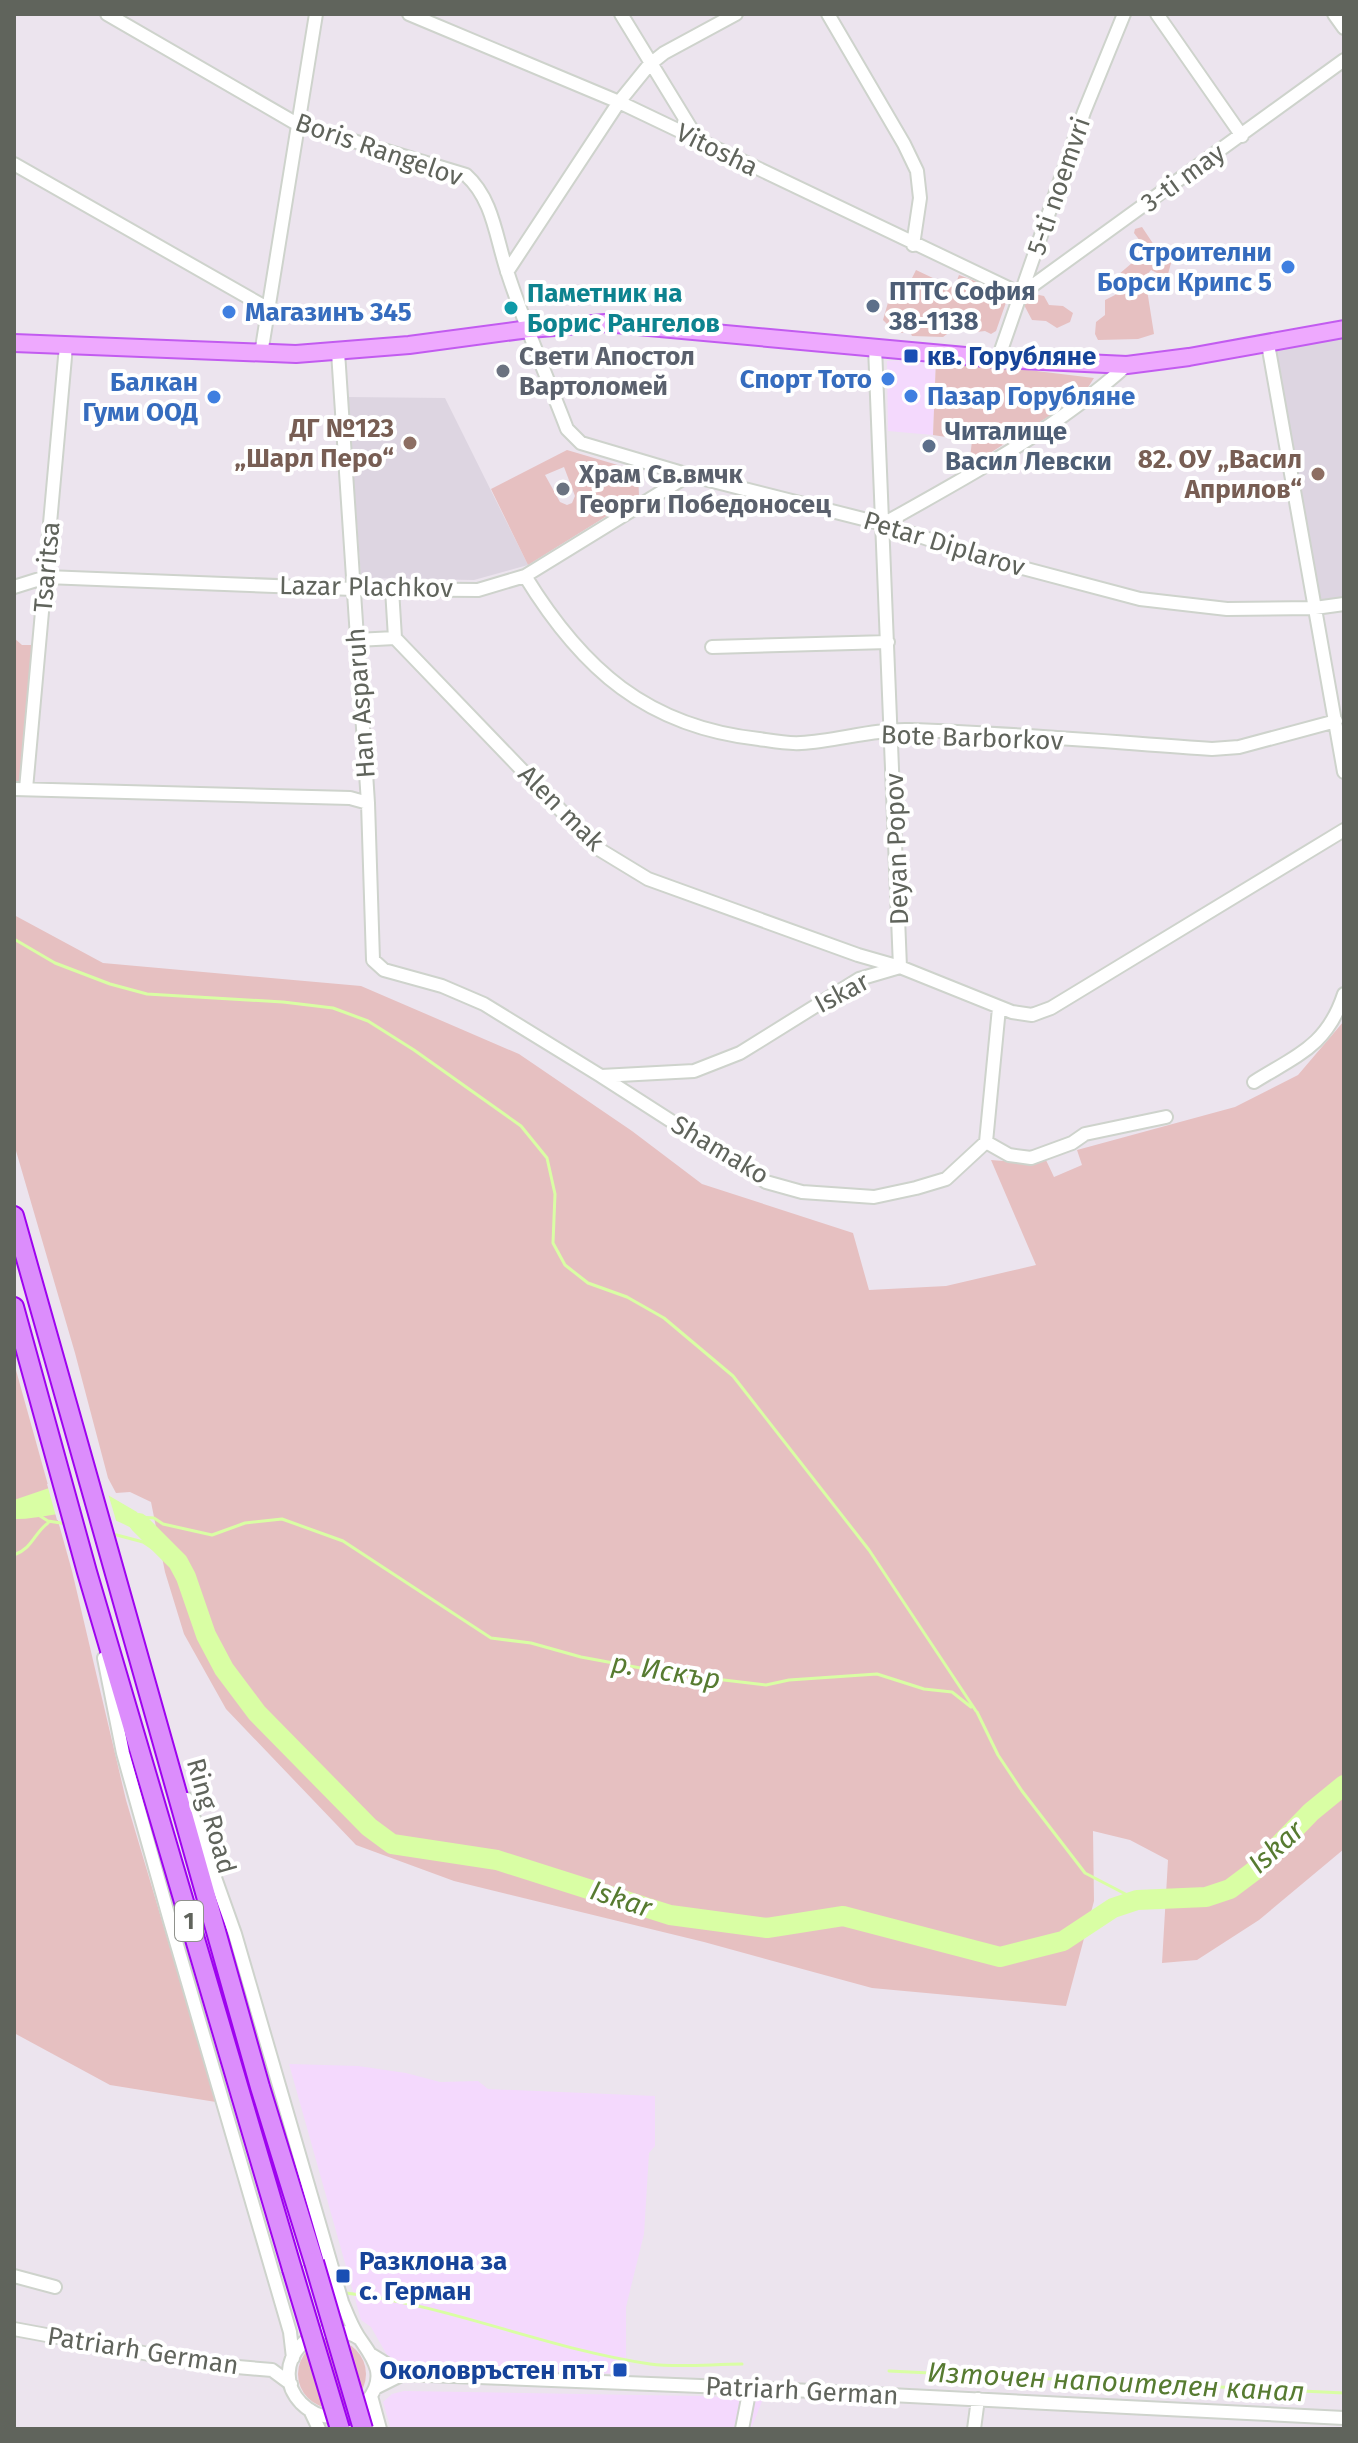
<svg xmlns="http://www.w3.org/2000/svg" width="1358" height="2443" font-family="'Fira Sans',sans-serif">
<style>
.commercial{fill:#f4d9fd}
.education{fill:#ddd5e1}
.green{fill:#e6c0c1;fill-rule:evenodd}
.water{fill:#d9fea4}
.pier{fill:#ece4ee}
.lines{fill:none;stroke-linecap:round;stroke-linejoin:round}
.stream{stroke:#d9fea4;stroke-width:3}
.river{stroke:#d9fea4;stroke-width:20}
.minor-casing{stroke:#ced3cc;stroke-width:16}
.major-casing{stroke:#c25bf0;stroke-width:20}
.highway-casing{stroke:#9e03ef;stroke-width:22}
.minor{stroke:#fff;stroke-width:12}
.major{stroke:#eea9fe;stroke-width:16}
.highway{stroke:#dc8dfc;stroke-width:18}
.highway-bridge-casing{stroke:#9e03ef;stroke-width:22;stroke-linecap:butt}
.highway-bridge{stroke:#dc8dfc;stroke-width:18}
.shop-dot{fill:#3f7fe0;stroke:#fff;stroke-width:3}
.service-dot{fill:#5c6f8a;stroke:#fff;stroke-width:3}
.culture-dot{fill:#0f9aa8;stroke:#fff;stroke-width:3}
.transit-dot{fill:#1a4fb4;stroke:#fff;stroke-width:3}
.worship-dot{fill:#6b7280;stroke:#fff;stroke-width:3}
.education-dot{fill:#8d6e63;stroke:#fff;stroke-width:3}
.labels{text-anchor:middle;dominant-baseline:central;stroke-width:8;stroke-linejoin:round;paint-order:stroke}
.shield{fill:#fff;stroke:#90928d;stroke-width:2}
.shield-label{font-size:24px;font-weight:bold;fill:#60645c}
.street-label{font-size:26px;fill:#60645c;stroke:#fff}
.shop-label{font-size:26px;font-weight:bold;fill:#366cbe;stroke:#fff;text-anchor:end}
.service-label{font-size:26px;font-weight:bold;fill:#4e5e75;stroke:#fff;text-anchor:start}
.culture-label{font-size:26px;font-weight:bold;fill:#0d838f;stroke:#fff;text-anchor:start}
.worship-label{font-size:26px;font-weight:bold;fill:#5b616d;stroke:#fff;text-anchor:start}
.transit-label{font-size:26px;font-weight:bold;fill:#164399;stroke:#fff;text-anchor:start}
.education-label{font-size:26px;font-weight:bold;fill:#785e54;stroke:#fff;text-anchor:end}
.water-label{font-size:28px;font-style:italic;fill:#577b31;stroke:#fff}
</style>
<rect width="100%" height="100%" fill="#ece4ee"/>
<path class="commercial" d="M 936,359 L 933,435 L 888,431 L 887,361 Z
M 289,2064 L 358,2066 L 406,2073 L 440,2082 L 478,2081 L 488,2089 L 655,2096 L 655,2146 L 649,2153 L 644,2234 L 626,2307 L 626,2374 L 405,2367 L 391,2362 L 371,2327 L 361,2320 Z
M 404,2391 L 698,2396 L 763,2399 L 751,2429 L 391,2429 L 383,2402 L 392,2394 Z"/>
<path class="education" d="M 1344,329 L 1344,604 L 1315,608 L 1268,344 Z
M 348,397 L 445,398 L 528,565 L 474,580 L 361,578 Z"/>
<path class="green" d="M 1142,227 L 1158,251 L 1173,256 L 1168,274 L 1161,275 L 1151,270 L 1145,277 L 1154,334 L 1138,339 L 1098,340 L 1095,334 L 1096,322 L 1105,315 L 1105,300 L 1115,295 L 1122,286 L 1118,275 L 1147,250 L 1134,233 L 1135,229 Z
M 916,270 L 954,288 L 959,275 L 1009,294 L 996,331 L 991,334 L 985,331 L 976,332 L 973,321 L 955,328 L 943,337 L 912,336 L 909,329 L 902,333 L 896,332 L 895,323 L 887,324 L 883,320 L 891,292 L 899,288 L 901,283 L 911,280 Z
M 1029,293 L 1044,296 L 1049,305 L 1063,306 L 1073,313 L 1070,322 L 1057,328 L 1046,321 L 1032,320 L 1023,303 Z
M 936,359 L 1094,378 L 1085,392 L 1063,402 L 1051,415 L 969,466 L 972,441 L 933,435 Z
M 567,450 L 638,471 L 639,496 L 528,565 L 491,489 ZM 564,467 L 575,496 L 572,503 L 567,505 L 560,502 L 545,475 Z
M 14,638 L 22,645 L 34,645 L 21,781 L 14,781 Z
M 14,915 L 103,963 L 361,986 L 519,1054 L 632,1131 L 702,1184 L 853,1233 L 869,1290 L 946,1286 L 1036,1265 L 991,1160 L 1016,1162 L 1045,1158 L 1054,1177 L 1082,1165 L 1077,1150 L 1235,1107 L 1298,1075 L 1344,1021 L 1344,1849 L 1259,1920 L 1197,1960 L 1162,1963 L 1168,1860 L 1130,1840 L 1093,1831 L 1094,1901 L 1066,2006 L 872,1988 L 704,1942 L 454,1881 L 356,1845 L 226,1709 L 184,1634 L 165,1572 L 151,1502 L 130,1492 L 116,1493 L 108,1478 L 75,1353 L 14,1144 Z
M 14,1363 L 72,1571 L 126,1800 L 216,2102 L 110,2085 L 14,2033 Z
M298 2374a34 34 0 1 1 68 0a34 34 0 1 1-68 0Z"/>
<path class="water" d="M 52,1487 L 101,1491 L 137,1512 L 157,1540 C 136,1532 114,1516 91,1513 C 66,1509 40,1520 14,1519 L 14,1500 Z"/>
<path class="pier" d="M 75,1481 L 107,1490 L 118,1527 L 92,1517 L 57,1520 L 47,1484 Z"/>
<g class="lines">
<path class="stream" d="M 14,939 L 55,963 L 110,984 L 147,994 L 283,1002 L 333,1008 L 368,1021 L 414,1050 L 521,1126 L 547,1158 L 555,1194 L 553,1243 L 565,1265 L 588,1283 L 627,1297 L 664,1318 L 733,1376 L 869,1550 L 976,1711
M 40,1516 L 48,1521 L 67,1524
M 139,1517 L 154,1518 L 163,1524 L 212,1535 L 245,1523 L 282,1519 L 343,1541 L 491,1638 L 531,1643 L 581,1657 L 673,1674 L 766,1685 L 789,1680 L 877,1674 L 924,1689 L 952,1692 L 971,1707
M 113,1534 L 143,1542 L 167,1558 L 178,1562
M 14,1555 C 33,1548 34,1533 48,1523
M 977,1712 L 998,1755 L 1022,1791 L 1085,1873 L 1137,1900
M 346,2293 C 449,2305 547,2349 650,2364 C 679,2368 712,2364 742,2364
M 889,2371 L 1344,2393"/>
<path class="river" d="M 139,1523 L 178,1562 L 186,1577 L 206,1635 L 224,1669 L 257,1713 L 369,1827 L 392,1844 L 497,1860 L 670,1915 L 767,1928 L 843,1916 L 1000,1957 L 1063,1941 L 1113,1908 L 1137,1900 L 1206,1897 L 1230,1889 L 1254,1871 L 1311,1812 L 1344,1785"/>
<g class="minor-casing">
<path id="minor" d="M 107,14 L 297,124 L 466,175 C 493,199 496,238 507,271 C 524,324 547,377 567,429 L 581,443 L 689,475 L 883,524 L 985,558 L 1140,599 L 1227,609 L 1315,608 L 1344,604
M 409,14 L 619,102 L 1021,294 L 1344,60
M 621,14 L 698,140
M 828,14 L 904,144 L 917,171 L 920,198 L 913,245
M 1157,14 L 1242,136
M 1334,14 L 1344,28
M 14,164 L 267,308
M 507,272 L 619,102 L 649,65 L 664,53 L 736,14
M 1268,344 L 1344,772
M 338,352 L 368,803 L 373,960 L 384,970 L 442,986 L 484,1004 L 601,1076 L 694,1071 L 740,1053 L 859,979 L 900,967 L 1012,1012 L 1032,1015 L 1051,1008 L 1344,830
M 261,354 L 316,14
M 998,359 L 1084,112 L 1124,14
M 883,524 C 967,477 1055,430 1127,365
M 525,576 C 582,669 647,727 759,739 C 772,741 787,744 801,743 C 837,741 873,729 909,730 C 1010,733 1111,742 1212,749 L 1239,747 L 1336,721
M 14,587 L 46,577 L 353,589 L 478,590 L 525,576 L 689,475
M 392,589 L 395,638
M 395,638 L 597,848 L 648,879 L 858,955 L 900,967 L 875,347
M 356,640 L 395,638
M 712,647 L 888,642
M 14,789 L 350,798 L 368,803
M 26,789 L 66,346
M 601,1076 L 766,1182 L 802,1192 L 874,1197 L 916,1188 L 946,1179 L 986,1142 L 999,1008
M 1254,1082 C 1297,1055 1327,1046 1344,994
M 986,1142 L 1009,1155 L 1031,1158 L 1072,1143 L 1085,1134 L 1166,1117
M 104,1658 L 123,1753 L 170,1921 L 290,2332 L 293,2358
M 187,1799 L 235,1934 L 342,2302 C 347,2314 351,2325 358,2336 C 372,2357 389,2375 367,2401 C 360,2409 351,2415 340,2416 C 326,2419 312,2414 301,2403 C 265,2365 315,2310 360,2339
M 14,2276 L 55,2287
M 14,2329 L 203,2364 L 272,2370 L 291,2384
M 372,2355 L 403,2374 L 750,2388 L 1344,2418
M 375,2388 L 403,2374
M 371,2396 L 380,2429
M 310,2410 L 319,2429
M 742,2429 L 750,2388
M 974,2429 L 978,2399"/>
</g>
<g class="major-casing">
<path id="major" d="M 14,343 L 296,354 L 409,345 L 529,329 L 605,323 L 998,359 L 1127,365 L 1189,357 L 1344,329"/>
</g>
<g class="highway-casing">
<path id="highway" d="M 14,1216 L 260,2087 L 314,2262
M 14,1307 L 87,1572 L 292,2269"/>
</g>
<use href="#minor" class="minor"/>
<use href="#major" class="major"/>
<use href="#highway" class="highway"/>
<g class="highway-bridge-casing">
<path id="highway-bridge" d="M 314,2262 L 363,2429
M 292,2269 L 340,2429"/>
</g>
<use href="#highway-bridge" class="highway-bridge"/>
</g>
<g class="shop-dot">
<circle cx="1288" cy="267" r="8"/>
<circle cx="229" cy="312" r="8"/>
<circle cx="888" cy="379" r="8"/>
<circle cx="911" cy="396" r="8"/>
<circle cx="214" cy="397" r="8"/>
</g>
<g class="service-dot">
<circle cx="873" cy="306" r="8"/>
<circle cx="929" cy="446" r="8"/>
</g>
<circle class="culture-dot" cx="511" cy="308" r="8"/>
<g class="transit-dot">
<rect x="903" y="348" width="16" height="16" rx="4"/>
<rect x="335" y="2268" width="16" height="16" rx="4"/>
<rect x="612" y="2362" width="16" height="16" rx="4"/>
</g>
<g class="worship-dot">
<circle cx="503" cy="371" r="8"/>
<circle cx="563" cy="489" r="8"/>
</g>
<g class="education-dot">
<circle cx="410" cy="443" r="8"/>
<circle cx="1318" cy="474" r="8"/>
</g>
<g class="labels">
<rect class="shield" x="175" y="1901" width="28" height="40" rx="6"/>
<g class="shield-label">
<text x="189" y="1921">1</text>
</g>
<g class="street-label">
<text transform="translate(379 150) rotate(19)">Boris Rangelov</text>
<text transform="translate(717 150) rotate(26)">Vitosha</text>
<text transform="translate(1183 178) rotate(-36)">3-ti may</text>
<text transform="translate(1059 186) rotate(-71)">5-ti noemvri</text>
<text transform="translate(944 544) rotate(17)">Petar Diplarov</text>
<text transform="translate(47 567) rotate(-85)">Tsaritsa</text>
<text transform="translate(366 587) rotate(1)">Lazar Plachkov</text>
<text transform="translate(361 703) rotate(-94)">Han Asparuh</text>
<text transform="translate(972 738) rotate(2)">Bote Barborkov</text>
<text transform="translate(561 808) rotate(45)">Alen mak</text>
<text transform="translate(897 849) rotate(-92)">Deyan Popov</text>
<text transform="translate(842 993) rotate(-28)">Iskar</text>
<text transform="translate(720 1150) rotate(31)">Shamako</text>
<text transform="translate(211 1816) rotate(74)">Ring Road</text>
<text transform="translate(143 2351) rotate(9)">Patriarh German</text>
<text transform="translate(802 2391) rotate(3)">Patriarh German</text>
</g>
<g class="shop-label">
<text x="1272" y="252">Строителни<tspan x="1272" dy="30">Борси Крипс 5</tspan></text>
<text x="245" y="312" text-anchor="start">Магазинъ 345</text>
<text x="872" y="379">Спорт Тото</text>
<text x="198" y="382">Балкан<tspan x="198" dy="30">Гуми ООД</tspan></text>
<text x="927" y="396" text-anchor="start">Пазар Горубляне</text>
</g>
<g class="service-label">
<text x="889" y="291">ПТТС София<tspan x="889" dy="30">38-1138</tspan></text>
<text x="945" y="431">Читалище<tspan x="945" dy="30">Васил Левски</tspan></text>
</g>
<g class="culture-label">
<text x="527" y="293">Паметник на<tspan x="527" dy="30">Борис Рангелов</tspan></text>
</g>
<g class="worship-label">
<text x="519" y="356">Свети Апостол<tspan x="519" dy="30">Вартоломей</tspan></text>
<text x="579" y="474">Храм Св.вмчк<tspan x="579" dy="30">Георги Победоносец</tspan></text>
</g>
<g class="transit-label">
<text x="927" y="356">кв. Горубляне</text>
<text x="359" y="2261">Разклона за<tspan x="359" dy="30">с. Герман</tspan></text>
<text x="604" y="2370" text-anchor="end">Околовръстен път</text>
</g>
<g class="education-label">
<text x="394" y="428">ДГ №123<tspan x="394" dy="30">„Шарл Перо“</tspan></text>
<text x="1302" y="459">82. ОУ „Васил<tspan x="1302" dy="30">Априлов“</tspan></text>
</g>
<g class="water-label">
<text transform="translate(666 1671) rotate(9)">р. Искър</text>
<text transform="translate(1276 1847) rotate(-42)">Iskar</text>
<text transform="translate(621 1899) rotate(18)">Iskar</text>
<text transform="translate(1116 2382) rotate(3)">Източен напоителен канал</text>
</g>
</g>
<rect width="1358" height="2443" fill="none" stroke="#60645c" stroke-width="32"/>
</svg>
